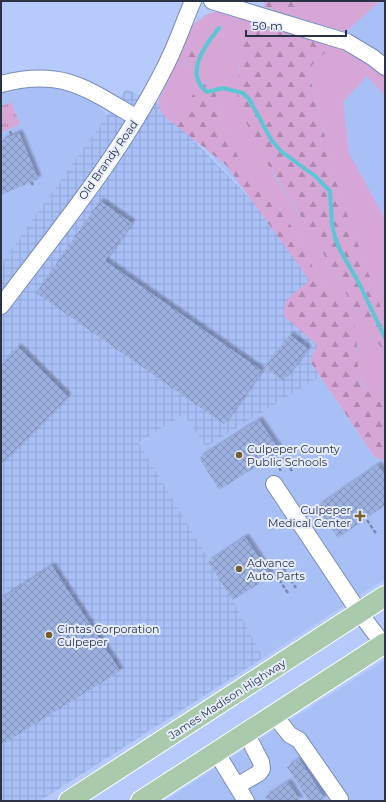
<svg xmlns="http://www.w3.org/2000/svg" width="386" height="802" font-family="Montserrat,sans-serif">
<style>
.built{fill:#a9c0f7}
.industrial{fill:url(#industrial-grid)}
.grass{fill:#d6a6d6;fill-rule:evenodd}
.forest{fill:url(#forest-firs)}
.park{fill:url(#park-tufts)}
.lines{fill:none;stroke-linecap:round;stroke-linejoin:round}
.stream{stroke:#5cc7d4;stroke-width:4}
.building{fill:url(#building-cross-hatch);filter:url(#shadow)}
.minor-casing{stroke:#788cb9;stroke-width:18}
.major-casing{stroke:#fff;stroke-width:22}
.path{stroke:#7c8baf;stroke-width:2.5;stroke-dasharray:4 2;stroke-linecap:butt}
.minor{stroke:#fff;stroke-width:16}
.major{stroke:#aacaac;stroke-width:20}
.poi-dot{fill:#735e2d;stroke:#e5ecfb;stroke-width:1.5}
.labels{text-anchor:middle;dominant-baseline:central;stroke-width:4;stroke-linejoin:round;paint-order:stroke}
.street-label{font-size:11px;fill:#2a3245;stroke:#e5ecfb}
.poi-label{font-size:11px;fill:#2a3245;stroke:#e5ecfb;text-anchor:start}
</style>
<defs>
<pattern id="industrial-grid" width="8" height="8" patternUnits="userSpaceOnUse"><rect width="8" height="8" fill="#a9c0f7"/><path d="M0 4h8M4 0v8" fill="none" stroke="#92a5d5"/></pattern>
<pattern id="forest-firs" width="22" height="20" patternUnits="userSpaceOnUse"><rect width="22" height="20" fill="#d6a6d6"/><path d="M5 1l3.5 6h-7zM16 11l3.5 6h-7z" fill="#ae88af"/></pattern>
<pattern id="park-tufts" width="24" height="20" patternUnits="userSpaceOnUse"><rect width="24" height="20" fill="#d6a6d6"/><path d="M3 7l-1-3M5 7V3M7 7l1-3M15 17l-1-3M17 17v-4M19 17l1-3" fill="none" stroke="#ae88af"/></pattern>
<pattern id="building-cross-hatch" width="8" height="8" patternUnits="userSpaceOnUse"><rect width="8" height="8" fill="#9db1e0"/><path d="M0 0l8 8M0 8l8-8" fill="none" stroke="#8091b7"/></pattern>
<filter id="shadow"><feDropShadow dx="3.5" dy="-3.5" stdDeviation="1" flood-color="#0004"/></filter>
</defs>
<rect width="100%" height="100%" fill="#b6cbfb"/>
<path class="built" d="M 380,1 L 385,1 L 385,57 L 377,50 L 346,32 Z
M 215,12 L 232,15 L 289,33 L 335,43 L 385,77 L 385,579 L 263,658 L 139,444 L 185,413 L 206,447 L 381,335 L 159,100 L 194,24 L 204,15 Z
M 26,86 L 51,86 L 71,91 L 94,102 L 108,116 L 1,294 L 1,92 Z
M 385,660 L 385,801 L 165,801 L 226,761 Z"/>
<path class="industrial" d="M 126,89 L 159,104 L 384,337 L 206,447 L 184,414 L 139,443 L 231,597 L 263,658 L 40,801 L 1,801 L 1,264 Z"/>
<path class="grass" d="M 296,1 L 380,1 L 346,32 L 285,14 L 293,9 Z
M 220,12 L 289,33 L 265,28 L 251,29 L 238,42 L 241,57 L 238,73 L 273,174 L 314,237 L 357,313 L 385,353 L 385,391 L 370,391 L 367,389 L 359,376 L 357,361 L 358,348 L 352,319 L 334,295 L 317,284 L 312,265 L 297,234 L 278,208 L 261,193 L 245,170 L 226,134 L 222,126 L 213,80 L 206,81 L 183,108 L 176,123 L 177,126 C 168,120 157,113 159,100 L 194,24 L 209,13 ZM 194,41 L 196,59 L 192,68 L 185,65 L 183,58 Z
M 335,43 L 358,54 L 385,77 L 385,96 L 367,76 L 343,102 L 349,153 L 385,219 L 385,319 L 338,189 L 308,68 Z"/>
<path class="forest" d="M 265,1 L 296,1 C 295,8 291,11 285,14 L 263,6 Z
M 265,28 L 335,43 L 308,69 L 338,189 L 385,319 L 385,353 L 357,313 L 314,237 L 256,145 L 238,103 L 237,86 L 241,57 L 238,42 L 239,36 L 251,29 Z
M 191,37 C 197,47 201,63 189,70 L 183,58 Z
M 210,79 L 213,80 L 222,126 L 226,134 L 245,170 L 261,193 L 278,208 L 297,234 L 312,265 L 317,284 C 321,288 326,289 331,292 C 339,298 350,314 354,324 C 360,339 352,385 370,391 C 374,392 380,390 385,391 L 385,461 L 374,456 L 312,364 L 311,359 L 317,345 L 284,316 C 281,300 297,291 307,283 L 308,278 L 226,165 L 177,126 L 176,116 L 191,97 Z"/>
<path class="park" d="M 11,102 L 20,124 L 1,133 L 1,106 Z"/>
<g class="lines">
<path class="stream" d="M 219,28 C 206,44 183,74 207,92 L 223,88 L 243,93 L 249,99 L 272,141 L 282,152 L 315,176 L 330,191 L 332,224 L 335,237 L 340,250 L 360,285 L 385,338"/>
</g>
<path class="building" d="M 19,133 L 38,179 L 1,195 L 1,141 Z
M 100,201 L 132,223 L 105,261 L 262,371 L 224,424 L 36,293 Z
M 290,335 L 308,349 L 283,381 L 265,367 Z
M 18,347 L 68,397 L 1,464 L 1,365 Z
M 259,420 L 280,451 L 219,490 L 199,458 Z
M 378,465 L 385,475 L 385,505 L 338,538 L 317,507 Z
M 245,537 L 271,576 L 233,600 L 208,562 Z
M 52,566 L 120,671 L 1,745 L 1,599 Z
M 299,759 L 324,798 L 320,801 L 309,801 L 287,767 Z
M 288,782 L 300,801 L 268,801 L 265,797 Z"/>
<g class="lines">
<g class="minor-casing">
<path id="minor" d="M 212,1 L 347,42 L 372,57 L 385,67
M 1,84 C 62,68 86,88 137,118
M 1,306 C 58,230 120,156 163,71 C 175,49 183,24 193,1
M 274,484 L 359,612 L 383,644
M 274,715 L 290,735 L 299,740 L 340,799
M 216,752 L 246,801
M 237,786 L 259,773 L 262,769 L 261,762 L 246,733"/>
</g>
<g class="major-casing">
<path id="major" d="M 69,801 L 385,596
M 141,801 L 385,643"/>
</g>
<path class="path" d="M 10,131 L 12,136
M 31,182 L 33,185
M 280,453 L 292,471
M 273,458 L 281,471
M 367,520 L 377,535
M 284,570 L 296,588
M 288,593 L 276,575 L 292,564"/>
<use href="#minor" class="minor"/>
<use href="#major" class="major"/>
</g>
<g class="poi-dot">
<circle cx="239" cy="455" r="4"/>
<path d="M358 510h4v4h4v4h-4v4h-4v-4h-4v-4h4z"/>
<circle cx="239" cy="569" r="4"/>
<circle cx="49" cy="635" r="4"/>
</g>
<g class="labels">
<g class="street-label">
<text transform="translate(108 160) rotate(-55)">Old Brandy Road</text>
<text transform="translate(227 699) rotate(-33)">James Madison Highway</text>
</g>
<g class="poi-label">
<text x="247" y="449">Culpeper County<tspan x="247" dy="13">Public Schools</tspan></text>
<text x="351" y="510" text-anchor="end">Culpeper<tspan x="351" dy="13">Medical Center</tspan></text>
<text x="247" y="563">Advance<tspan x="247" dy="13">Auto Parts</tspan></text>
<text x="57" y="629">Cintas Corporation<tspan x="57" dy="13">Culpeper</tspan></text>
</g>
</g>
<rect width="386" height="802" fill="none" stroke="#2a3245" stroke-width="4"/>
<path d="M246 30v6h100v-6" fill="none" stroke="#2a3245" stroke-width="2"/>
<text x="252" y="30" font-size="12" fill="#2a3245" stroke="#e5ecfb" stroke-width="3" paint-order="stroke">50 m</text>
</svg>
